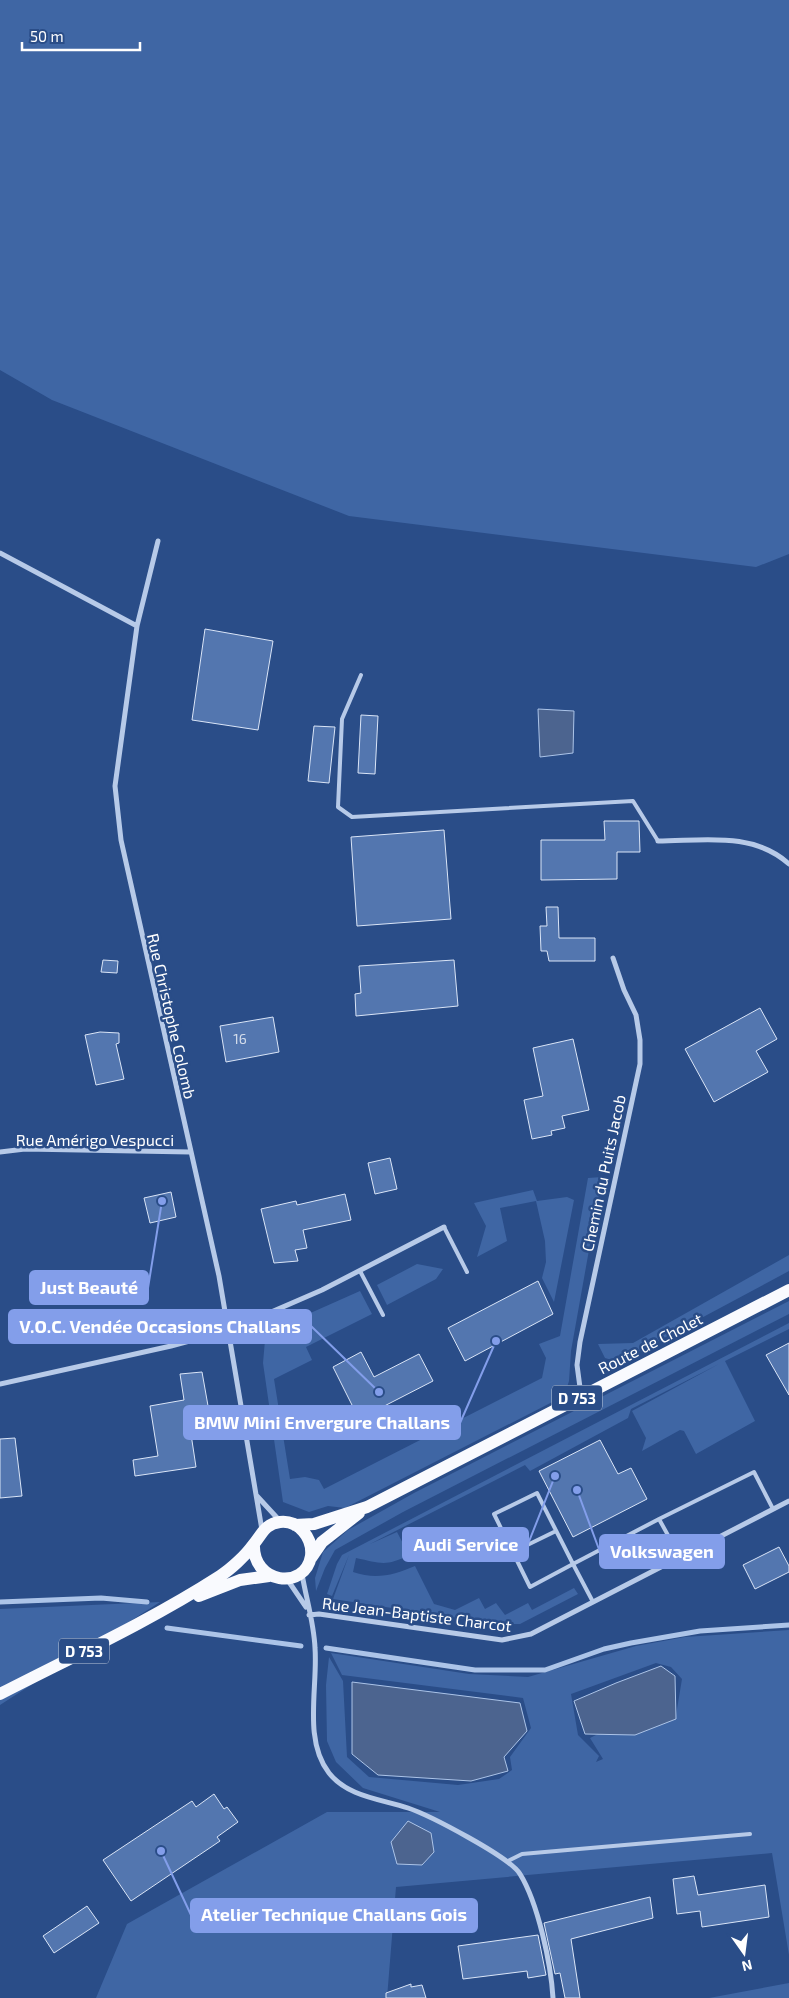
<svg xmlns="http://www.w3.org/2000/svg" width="789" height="1998" font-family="'Exo 2',sans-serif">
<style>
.green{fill:#3f66a4;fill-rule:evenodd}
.water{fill:#4c648f;stroke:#acc4e8}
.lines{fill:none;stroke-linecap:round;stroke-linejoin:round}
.stream{stroke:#acc4e8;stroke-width:5}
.building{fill:#5376af;stroke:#dae5f7}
.service{stroke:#b7cae8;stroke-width:4}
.minor{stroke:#b7cae8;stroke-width:5}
.primary{stroke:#f9fafe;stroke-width:12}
.labels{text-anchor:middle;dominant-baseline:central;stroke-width:5;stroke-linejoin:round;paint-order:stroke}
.number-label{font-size:14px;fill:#d4ddeb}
.shield{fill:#2a4d88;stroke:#bfcadb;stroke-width:1}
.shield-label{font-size:15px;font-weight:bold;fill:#fff}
.street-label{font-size:16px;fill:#fff;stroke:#2a4d88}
.leader{fill:none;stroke:#839eea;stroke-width:2}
.callout-dot{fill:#839eea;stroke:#2a4d88;stroke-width:2}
.callout{fill:#839eea;stroke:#839eea;stroke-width:2}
.callout-label{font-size:18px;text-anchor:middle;font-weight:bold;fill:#fff}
</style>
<rect width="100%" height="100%" fill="#2a4d88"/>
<path class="green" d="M 0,0 L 789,0 L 789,554 L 756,567 L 349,516 L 52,400 L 0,370 Z
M 602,1177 L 571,1351 L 569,1381 L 564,1396 L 345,1508 L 328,1506 L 309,1512 L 283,1502 L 263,1363 L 265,1340 L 270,1331 L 360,1291 L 372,1314 L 306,1347 L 312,1360 L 274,1379 L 290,1479 L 305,1477 L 319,1480 L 324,1489 L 542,1378 L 546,1358 L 539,1344 L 560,1336 L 588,1178 Z
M 533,1190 L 537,1201 L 567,1197 L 574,1200 L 554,1302 L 542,1278 L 546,1262 L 545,1241 L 536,1201 L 500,1208 L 507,1241 L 477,1257 L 486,1226 L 474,1203 Z
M 789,1255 L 789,1271 L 619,1362 L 605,1358 L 598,1344 L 633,1343 Z
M 417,1264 L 443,1269 L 436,1279 L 387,1305 L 377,1285 Z
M 789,1301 L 789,1314 L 403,1512 L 335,1550 L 325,1568 L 316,1591 L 315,1578 L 323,1552 L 348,1530 L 414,1493 Z
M 789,1323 L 789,1329 L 725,1361 L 755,1421 L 696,1454 L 684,1431 L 680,1430 L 642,1451 L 646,1438 L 632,1411 L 719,1364 L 631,1409 L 628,1418 L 530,1471 L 525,1465 L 370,1544 L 397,1532 L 409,1555 C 386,1567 380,1563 356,1558 L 353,1572 C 376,1580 394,1575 415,1566 L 434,1604 L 455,1610 L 479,1598 L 485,1609 L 496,1603 L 505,1615 L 528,1603 L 532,1610 L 574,1588 L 578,1594 L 520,1624 L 497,1624 L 333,1599 L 349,1555 L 332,1596 L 327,1594 L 337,1564 L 342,1555 Z
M 160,1602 L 0,1705 L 0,1609 Z
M 789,1630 L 789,1955 L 772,1853 L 396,1887 L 387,1998 L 96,1998 L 127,1924 L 327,1812 L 440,1812 L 363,1788 L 336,1762 L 327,1741 L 326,1685 L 329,1657 L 343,1681 L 347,1757 L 369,1777 L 458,1785 L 499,1779 L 512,1770 L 510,1757 L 531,1728 L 523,1698 L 342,1675 L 331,1653 L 469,1674 L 528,1677 L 636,1646 L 685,1637 ZM 656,1663 L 671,1667 L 682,1679 L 676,1715 L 644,1728 L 600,1733 L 590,1738 L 603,1759 L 596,1762 L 599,1756 L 578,1735 L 571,1694 Z
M 789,1983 L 789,1998 L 709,1998 Z"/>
<path class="water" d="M 538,709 L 574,711 L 573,753 L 540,757 Z
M 661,1666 L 675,1676 L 676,1719 L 635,1735 L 585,1734 L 574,1701 L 616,1683 Z
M 352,1682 L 520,1703 L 527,1731 L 504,1757 L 508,1771 L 471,1781 L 378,1775 L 352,1754 Z
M 408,1821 L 431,1833 L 434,1852 L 422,1865 L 397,1864 L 391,1842 Z"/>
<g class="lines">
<path class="stream" d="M 0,1602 L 101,1598 L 147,1602
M 167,1628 L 301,1646
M 326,1648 L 475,1670 L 545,1670 L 604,1649 L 631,1643 L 700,1631 L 789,1625"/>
</g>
<path class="building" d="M 205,629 L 273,641 L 258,730 L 192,720 Z
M 361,715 L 378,716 L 375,774 L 358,773 Z
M 314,726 L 335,727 L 329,783 L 308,781 Z
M 604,821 L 639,821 L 640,852 L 617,852 L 617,879 L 541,880 L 541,840 L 605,840 Z
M 444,830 L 451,919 L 357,926 L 351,837 Z
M 546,907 L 558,907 L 559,938 L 595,938 L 595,961 L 549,961 L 547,951 L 541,951 L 540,926 L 547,926 Z
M 103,960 L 118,961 L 117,973 L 101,972 Z
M 454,960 L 458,1006 L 356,1016 L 355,994 L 361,993 L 359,966 Z
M 760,1008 L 777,1039 L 756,1051 L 768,1072 L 714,1102 L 685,1049 Z
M 273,1017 L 279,1052 L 226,1062 L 220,1026 Z
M 100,1032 L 119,1033 L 119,1043 L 116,1044 L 124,1079 L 96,1085 L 85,1035 Z
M 573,1039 L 589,1110 L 562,1116 L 565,1128 L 551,1131 L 552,1135 L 532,1139 L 524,1100 L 543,1096 L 533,1048 Z
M 390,1158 L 397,1189 L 375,1194 L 368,1163 Z
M 171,1192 L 176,1217 L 150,1223 L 144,1198 Z
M 345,1194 L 351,1220 L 303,1230 L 307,1248 L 295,1250 L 298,1261 L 274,1263 L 261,1209 L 296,1201 L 297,1205 Z
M 538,1281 L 553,1314 L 465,1361 L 448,1328 Z
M 789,1343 L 789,1395 L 766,1355 Z
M 361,1352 L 374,1377 L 419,1354 L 433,1381 L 359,1419 L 333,1367 Z
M 202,1372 L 210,1417 L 189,1421 L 196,1467 L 135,1476 L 133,1460 L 158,1456 L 150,1406 L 184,1400 L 180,1374 Z
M 15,1438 L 22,1496 L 0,1498 L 0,1439 Z
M 600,1440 L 618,1474 L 631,1468 L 647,1499 L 573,1537 L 539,1471 Z
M 779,1547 L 789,1566 L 789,1572 L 755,1589 L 743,1565 Z
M 214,1794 L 224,1809 L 227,1807 L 238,1822 L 217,1837 L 220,1841 L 131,1901 L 103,1860 L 192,1801 L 196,1807 Z
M 694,1876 L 698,1895 L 765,1885 L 769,1917 L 702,1927 L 700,1911 L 677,1914 L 673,1879 Z
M 650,1897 L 653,1918 L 571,1939 L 580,1998 L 565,1998 L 560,1973 L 555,1974 L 544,1923 Z
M 87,1906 L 99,1923 L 54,1953 L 43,1936 Z
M 538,1935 L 546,1975 L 528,1978 L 527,1971 L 463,1979 L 458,1946 Z
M 411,1984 L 411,1987 L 422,1985 L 426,1998 L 386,1998 L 386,1993 Z"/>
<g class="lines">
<path class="service" d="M 361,675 L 342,719 L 338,807 L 352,817 L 633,801 L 658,841
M 444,1227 L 467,1272
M 360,1271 L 383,1315
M 659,1519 L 754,1472 L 773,1509
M 513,1552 L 556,1531
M 593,1602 L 573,1564 L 530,1587 L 494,1514 L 537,1493 L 573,1564 L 659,1519 L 680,1557
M 508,1861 L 522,1854 L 750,1834"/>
<path class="minor" d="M 158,541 L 137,626 L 115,786 L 121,840 L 219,1276 L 262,1530
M 0,553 L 137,626
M 658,841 C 702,841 753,831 789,864
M 0,1152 L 25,1149 L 190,1152
M 0,1384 L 171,1346 L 230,1330 L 322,1290 L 444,1227
M 581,1395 L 577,1365 L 580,1342 L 640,1064 L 640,1040 L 636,1015 L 624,990 L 613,958
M 257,1496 L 280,1521
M 302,1574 C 306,1598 314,1623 315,1648 C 318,1687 303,1740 329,1773 C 348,1797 381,1799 408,1808 C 429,1815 510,1857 520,1874 C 538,1903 551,1964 553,1998
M 287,1579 L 306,1607
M 309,1615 L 319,1614 L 502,1640 L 531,1634 L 789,1501"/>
<path class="primary" d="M 295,1525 L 314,1524 L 367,1507 L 789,1290
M 311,1558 L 322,1542 L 359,1513
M 199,1596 L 240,1580 L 269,1576
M 0,1694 C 74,1656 150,1621 220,1576 C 231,1569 245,1556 253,1545 C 262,1535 264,1524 280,1522 C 299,1520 313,1538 311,1556 C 305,1591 252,1584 254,1544"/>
</g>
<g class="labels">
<g class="number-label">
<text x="240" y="1038">16</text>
</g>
<g class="shield">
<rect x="552" y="1385.5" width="50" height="25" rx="4"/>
<rect x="59" y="1638.5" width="50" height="25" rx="4"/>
</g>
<g class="shield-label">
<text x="577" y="1398">D 753</text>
<text x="84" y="1651">D 753</text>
</g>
<g class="street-label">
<text transform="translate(172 1016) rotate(77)">Rue Christophe Colomb</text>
<text x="95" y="1139">Rue Amérigo Vespucci</text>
<text transform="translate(603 1173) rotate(-78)">Chemin du Puits Jacob</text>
<text transform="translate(650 1343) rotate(-27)">Route de Cholet</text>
<text transform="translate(417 1614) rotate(7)">Rue Jean-Baptiste Charcot</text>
</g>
</g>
<path class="leader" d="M162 1201L148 1288M379 1392L311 1326M496 1341L460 1423M555 1476L528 1544M577 1490L600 1552M161 1851L191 1915"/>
<g class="callout-dot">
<circle cx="162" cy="1201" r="5"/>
<circle cx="379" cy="1392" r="5"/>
<circle cx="496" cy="1341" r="5"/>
<circle cx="555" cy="1476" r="5"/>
<circle cx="577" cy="1490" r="5"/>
<circle cx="161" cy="1851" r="5"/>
</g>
<g class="callout">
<rect x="30" y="1271" width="118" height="33" rx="5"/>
<rect x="9" y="1310" width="302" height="33" rx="5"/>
<rect x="184" y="1406" width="276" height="33" rx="5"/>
<rect x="403" y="1528" width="125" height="33" rx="5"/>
<rect x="600" y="1535" width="124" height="33" rx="5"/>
<rect x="191" y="1899" width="286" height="33" rx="5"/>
</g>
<g class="callout-label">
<text x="89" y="1294">Just Beauté</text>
<text x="160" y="1333">V.O.C. Vendée Occasions Challans</text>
<text x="322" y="1429">BMW Mini Envergure Challans</text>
<text x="466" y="1551">Audi Service</text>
<text x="662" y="1558">Volkswagen</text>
<text x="334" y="1921">Atelier Technique Challans Gois</text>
</g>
<g transform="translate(744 1953) rotate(166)" stroke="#2a4d88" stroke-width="4" paint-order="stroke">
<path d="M0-4L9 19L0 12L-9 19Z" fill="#ffffff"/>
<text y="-8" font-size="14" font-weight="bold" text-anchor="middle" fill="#ffffff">N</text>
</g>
<path d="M22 42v8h118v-8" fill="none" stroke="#ffffff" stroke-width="2.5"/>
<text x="30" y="42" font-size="15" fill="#ffffff" stroke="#2a4d88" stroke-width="4" paint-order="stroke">50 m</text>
</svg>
